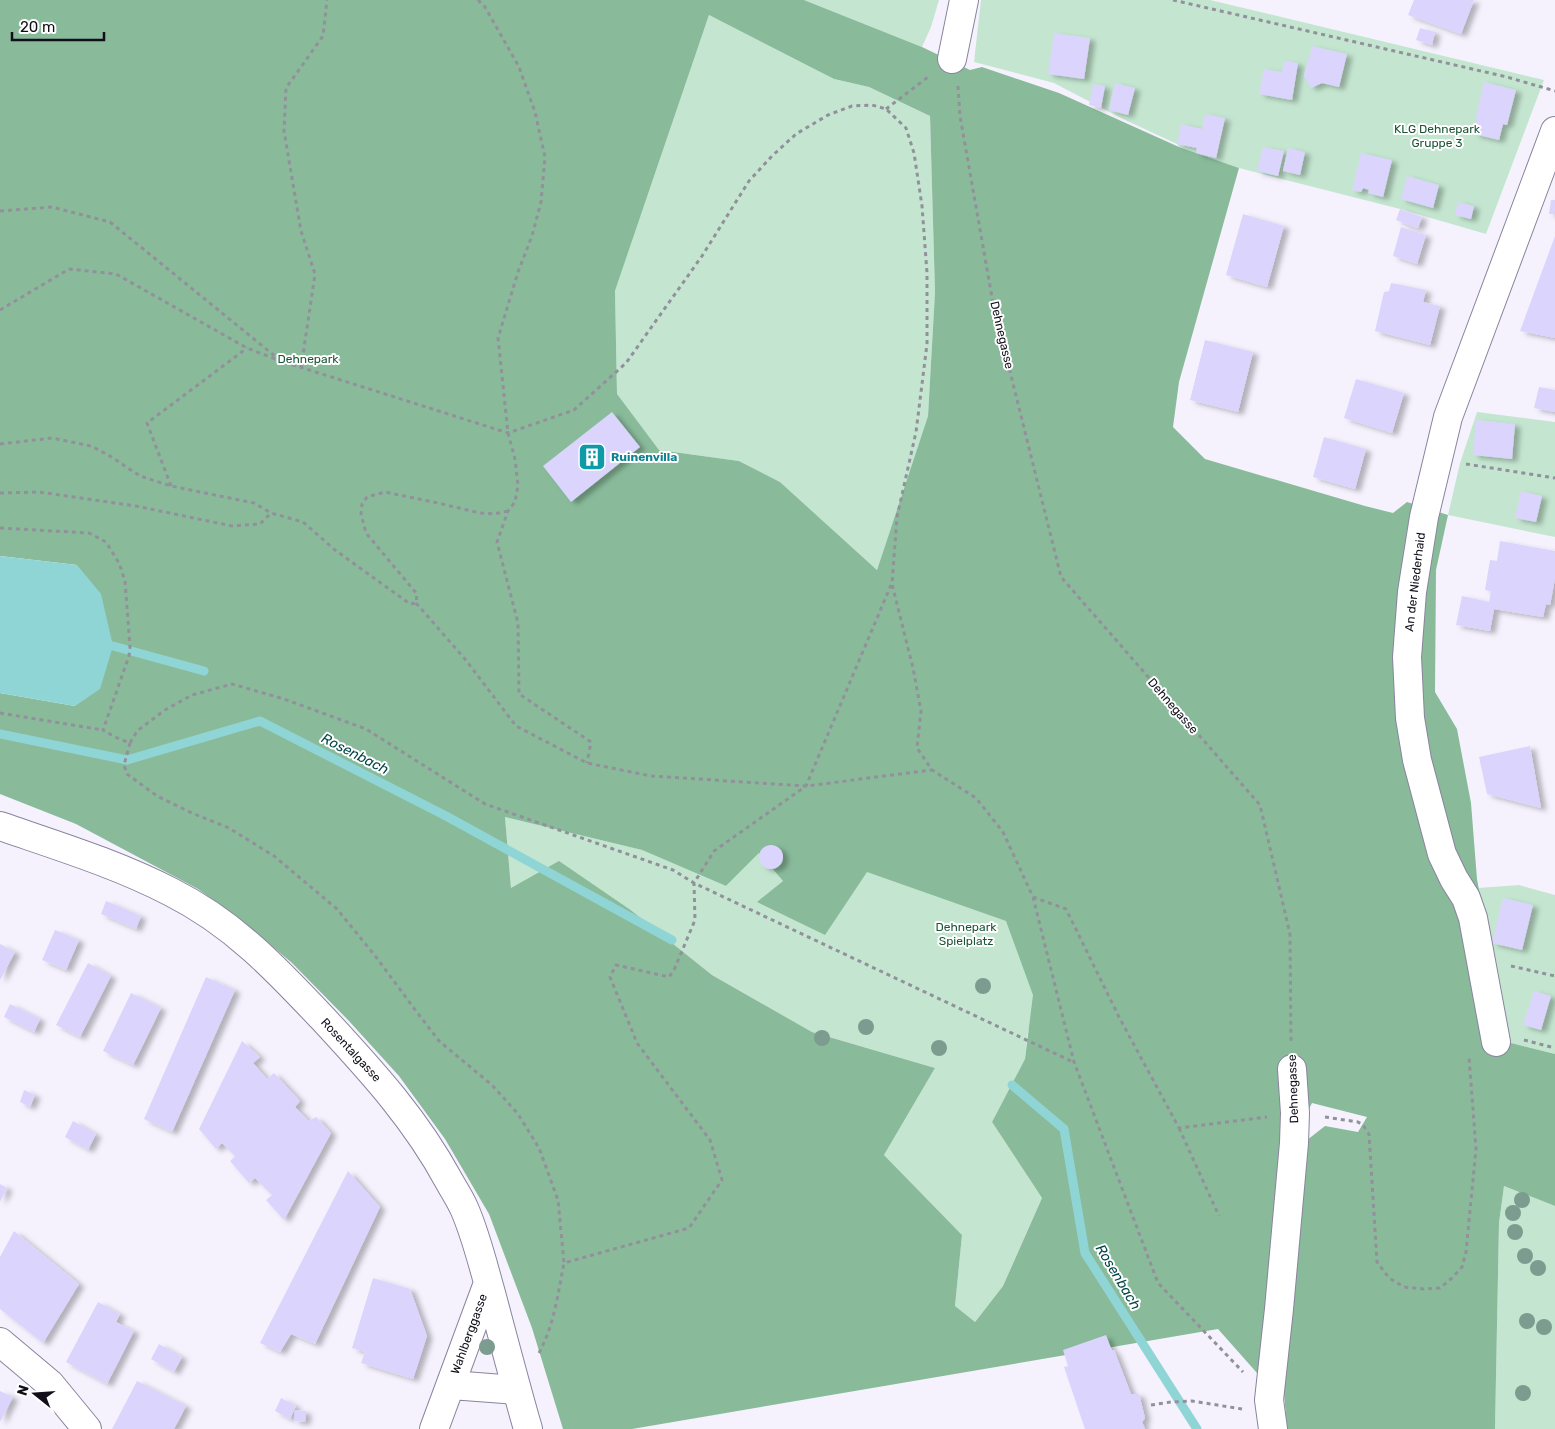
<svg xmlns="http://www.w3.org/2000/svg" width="1555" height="1429" font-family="Rubik,sans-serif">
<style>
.green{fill:#c4e6d0}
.forest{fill:#89bb9b;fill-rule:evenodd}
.water{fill:#90d5d6}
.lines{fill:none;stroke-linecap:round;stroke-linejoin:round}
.stream{stroke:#90d5d6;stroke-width:9}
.building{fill:#dbd4fc;filter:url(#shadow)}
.street-casing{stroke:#89849e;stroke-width:30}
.path{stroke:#92909b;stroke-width:3;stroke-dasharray:4 4;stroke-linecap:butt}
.street{stroke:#fff;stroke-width:28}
.tree{fill:#7d9c90}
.labels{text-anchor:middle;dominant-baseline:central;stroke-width:4;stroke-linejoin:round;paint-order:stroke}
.park-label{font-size:12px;fill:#1b5536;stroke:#fff}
.street-label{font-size:12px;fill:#110f19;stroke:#fff}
.culture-label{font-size:12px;font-weight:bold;fill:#0d838f;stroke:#fff;text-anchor:start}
.water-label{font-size:14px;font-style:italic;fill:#034647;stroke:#fff}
</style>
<defs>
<filter id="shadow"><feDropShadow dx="5.5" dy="3" stdDeviation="2.5" flood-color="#0004"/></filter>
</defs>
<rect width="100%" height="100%" fill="#f5f2fe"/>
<path class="green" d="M 804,0 L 939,0 L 931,27 L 922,47 Z
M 981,0 L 1210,0 L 1544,80 L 1486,234 L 1400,209 L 1239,168 L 1179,147 L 1177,144 L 1123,119 L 1054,83 L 974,62 Z
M 709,15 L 834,79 L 869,87 L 930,116 L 935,292 L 928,416 L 877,570 L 780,482 L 739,461 L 659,450 L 617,395 L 615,291 Z
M 1477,412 L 1555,422 L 1555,537 L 1448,515 L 1460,463 Z
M 505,817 L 642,850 L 726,886 L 759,853 L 783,881 L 758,902 L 824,859 L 1011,887 L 1051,994 L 1028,1031 L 1025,1059 L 992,1122 L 1042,1198 L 1003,1286 L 974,1323 L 955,1306 L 962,1235 L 884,1155 L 935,1068 L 812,1032 L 712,975 L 632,911 L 511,888 Z
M 1519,885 L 1555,895 L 1555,1054 L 1507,1042 L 1478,888 Z
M 1504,1186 L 1555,1206 L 1555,1429 L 1495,1429 L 1499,1223 Z"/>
<path class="forest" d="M 0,0 L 804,0 L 922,47 L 970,70 L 982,67 L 1059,93 L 1179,147 L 1239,168 L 1179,382 L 1173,427 L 1205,459 L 1365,506 L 1393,513 L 1407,502 L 1448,515 L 1436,570 L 1435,692 L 1457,729 L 1471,803 L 1477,879 L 1507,1042 L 1555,1054 L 1555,1206 L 1504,1186 L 1499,1223 L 1495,1429 L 1287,1429 L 1284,1393 L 1302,1144 L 1325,1126 L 1358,1132 L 1367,1117 L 1312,1103 L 1282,1160 L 1265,1382 L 1218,1329 L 632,1429 L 563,1429 L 532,1328 L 489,1214 L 445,1139 L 399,1076 L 349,1021 L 292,963 L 241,920 L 198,889 L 76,824 L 0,794 L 0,693 L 75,706 L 77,565 L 0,556 ZM 709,15 L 834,79 L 869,87 L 930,116 L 935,292 L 928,416 L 877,570 L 780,482 L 739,461 L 659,450 L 617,394 L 615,291 ZM 505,817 L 642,850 L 726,886 L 759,853 L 783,881 L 757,902 L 825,935 L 867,872 L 1006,921 L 1033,995 L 1025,1059 L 992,1122 L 1042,1198 L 1003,1286 L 975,1322 L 955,1306 L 962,1235 L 884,1155 L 935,1068 L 812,1032 L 712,975 L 632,911 L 559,861 L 511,888 Z"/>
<path class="water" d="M 0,556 L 77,565 L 101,594 L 113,646 L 100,689 L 75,706 L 0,693 Z"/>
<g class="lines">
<path class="stream" d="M 113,646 L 204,671
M 0,734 L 127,760 L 260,721 L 446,816 L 672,940
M 1012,1085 L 1064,1129 L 1085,1253 L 1197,1429"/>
</g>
<path class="building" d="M 1414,0 L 1474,0 L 1461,34 L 1408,15 Z
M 1420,28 L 1435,32 L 1432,45 L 1416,40 Z
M 1054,33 L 1090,38 L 1084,79 L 1048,74 Z
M 1312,46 L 1347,54 L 1339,87 L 1322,83 L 1311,88 L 1304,76 Z
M 1284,61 L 1298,63 L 1292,100 L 1259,94 L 1264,69 L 1282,72 Z
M 1484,82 L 1516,90 L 1507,125 L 1503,124 L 1499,140 L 1474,134 L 1477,117 L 1476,117 Z
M 1115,83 L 1135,88 L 1128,115 L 1109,110 Z
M 1093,84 L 1105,86 L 1101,108 L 1089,105 Z
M 1205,114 L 1225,118 L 1216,158 L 1196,153 L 1197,148 L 1177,144 L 1181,124 L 1202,129 Z
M 1263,147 L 1284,151 L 1278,176 L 1257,171 Z
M 1288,148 L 1305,152 L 1300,175 L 1283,171 Z
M 1361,153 L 1392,160 L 1383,197 L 1368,193 L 1369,190 L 1363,188 L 1361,192 L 1352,190 Z
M 1407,176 L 1439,185 L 1433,208 L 1401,199 Z
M 1551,200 L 1555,200 L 1555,214 L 1549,214 Z
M 1458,202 L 1474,206 L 1471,219 L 1455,215 Z
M 1400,209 L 1422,217 L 1418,228 L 1396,220 Z
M 1243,214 L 1284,226 L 1267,287 L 1226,275 Z
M 1401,227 L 1426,235 L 1417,264 L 1393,256 Z
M 1555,236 L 1555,338 L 1520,331 Z
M 1391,283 L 1426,290 L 1423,302 L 1440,306 L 1430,345 L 1375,331 L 1384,292 L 1389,291 Z
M 1205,340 L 1253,352 L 1238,412 L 1190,400 Z
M 1356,379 L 1404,393 L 1392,433 L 1344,418 Z
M 1539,387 L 1555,390 L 1555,412 L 1534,408 Z
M 612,412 L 640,447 L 571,502 L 543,466 Z
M 1476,420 L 1515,424 L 1512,459 L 1473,455 Z
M 1324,437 L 1366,449 L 1355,489 L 1313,477 Z
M 1521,491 L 1542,496 L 1536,522 L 1515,518 Z
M 1500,541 L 1555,551 L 1555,579 L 1550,605 L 1546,604 L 1543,617 L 1494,609 L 1490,631 L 1456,625 L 1462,596 L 1489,602 L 1491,591 L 1485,590 L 1490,560 L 1497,561 Z
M 1530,746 L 1541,808 L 1487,794 L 1479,757 Z
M759 857a12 12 0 1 1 24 0a12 12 0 1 1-24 0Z
M 1503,898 L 1533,905 L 1522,950 L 1492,943 Z
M 106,901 L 141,916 L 136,929 L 101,914 Z
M 55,930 L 79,940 L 66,970 L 42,960 Z
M 0,944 L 15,952 L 0,980 Z
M 88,963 L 111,976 L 80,1037 L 56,1025 Z
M 206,977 L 235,990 L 172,1132 L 144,1119 Z
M 1534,991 L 1551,996 L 1541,1030 L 1523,1025 Z
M 131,993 L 161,1008 L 133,1065 L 103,1051 Z
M 10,1004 L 40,1019 L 34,1032 L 4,1017 Z
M 242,1041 L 260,1057 L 253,1063 L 267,1079 L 274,1073 L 300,1101 L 295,1107 L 309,1121 L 316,1117 L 331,1133 L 284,1220 L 266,1200 L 272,1195 L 255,1178 L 249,1183 L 230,1161 L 235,1156 L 222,1143 L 216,1149 L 199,1129 Z
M 24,1090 L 35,1095 L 30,1107 L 20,1102 Z
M 73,1121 L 96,1134 L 88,1150 L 65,1137 Z
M 348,1171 L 380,1207 L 315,1344 L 291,1334 L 280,1352 L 260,1343 Z
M 0,1184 L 7,1188 L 0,1202 Z
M 14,1231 L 79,1284 L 43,1343 L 0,1309 L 0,1257 Z
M 373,1278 L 410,1289 L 427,1336 L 413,1379 L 361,1363 L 365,1352 L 352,1348 Z
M 98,1302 L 120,1314 L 116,1322 L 134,1331 L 107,1384 L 66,1362 Z
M 1106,1335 L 1112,1351 L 1114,1350 L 1131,1394 L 1139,1394 L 1145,1418 L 1142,1422 L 1145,1429 L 1085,1429 L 1064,1367 L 1068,1366 L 1063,1350 Z
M 159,1344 L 182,1357 L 174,1372 L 151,1359 Z
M 137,1381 L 186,1406 L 174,1429 L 112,1429 Z
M 0,1391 L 13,1397 L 0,1422 Z
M 281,1398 L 296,1406 L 290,1419 L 275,1411 Z
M 295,1410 L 306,1411 L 305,1422 L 294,1421 Z"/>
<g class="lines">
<g class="street-casing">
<path id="street" d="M 952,59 L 964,0
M 0,826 C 58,846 117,864 171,892 C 235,924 279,972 327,1023 C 374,1074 416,1120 449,1181 C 454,1190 460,1199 464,1208 C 476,1235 483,1265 491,1293 C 503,1338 515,1384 528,1429
M 1496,1042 L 1473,918 L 1466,898 L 1454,879 L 1442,854 L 1417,760 L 1410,718 L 1407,657 L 1412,592 L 1424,517 L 1448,417 L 1555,131
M 0,1342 L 50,1384 L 87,1429
M 451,1385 L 517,1390
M 434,1429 L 488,1283
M 1273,1429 L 1269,1400 L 1279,1309 L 1294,1143 L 1295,1113 L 1292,1069"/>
</g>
<path class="path" d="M 478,0 L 485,7 L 519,67 L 535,112 L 545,157 L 541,202 L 532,236 L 518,272 L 498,338 L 508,433 L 515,459 L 518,485 L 515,502 L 508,511 L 497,542 L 518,623 L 519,694 L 591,742 L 587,763
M 1173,0 L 1507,77 L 1555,91
M 958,86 L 960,116 L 993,303 L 1061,577 L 1260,805 L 1290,934 L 1291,1041
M 886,109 L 928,77
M 0,211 L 52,207 L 110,222 L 281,361 L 508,433 L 574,410 L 626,363 L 702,256 L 749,181 L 772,156 L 796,134 L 828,115 L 852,106 L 872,105 L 886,109 L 906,128 L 914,153 L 922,206 L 927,273 L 927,344 L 916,432 L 897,517 L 892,584 L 913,668 L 921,711 L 917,748 L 932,770 L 976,798 L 1003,832 L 1033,897 L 1074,1062 L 1158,1283 L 1243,1372
M 0,310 L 69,269 L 116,274 L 247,348 L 278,360
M 301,368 L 315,274 L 301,231 L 284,131 L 286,88 L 323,36 L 327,0
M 0,444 L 52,438 L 91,446 L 110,456 L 140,476 L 171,486 L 254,503 L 271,513
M 1466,464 L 1555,478
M 171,486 L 147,423 L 247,348
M 0,493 L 39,492 L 136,506 L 232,526 L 260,524 L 271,513 L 303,522 L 335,550 L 410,604 L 416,603 L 417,594 L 366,533 L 361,514 L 362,504 L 367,497 L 385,492 L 438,503 L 480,513 L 494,514 L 508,511
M 0,528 L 89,533 L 106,542 L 119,563 L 125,581 L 130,647 L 129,656 L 103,730 L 115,737 L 130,743 L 137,731 L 165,710 L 192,695 L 232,684 L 284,699 L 366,729 L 485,804 L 673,870 L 694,883 L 1073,1062
M 416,603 L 465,659 L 516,726 L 587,763 L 651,776 L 806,786 L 932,770
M 0,713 L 103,730
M 130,743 L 124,765 L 127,774 L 157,796 L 192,813 L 229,828 L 274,856 L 337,909 L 376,957 L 413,1007 L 439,1041 L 492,1085 L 518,1114 L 539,1148 L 558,1200 L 564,1263 L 689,1228 L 722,1180 L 710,1140 L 637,1043 L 610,977 L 616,965 L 669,977 L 674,970 L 695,920 L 694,883 L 714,851 L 806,786 L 891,585
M 1033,897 L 1066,909 L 1119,1017 L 1179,1128 L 1267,1117
M 1511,966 L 1555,976
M 1524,1040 L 1555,1048
M 1325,1117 L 1358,1122 L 1363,1125 L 1369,1134 L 1377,1262 L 1389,1278 L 1404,1287 L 1424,1289 L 1440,1288 L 1452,1278 L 1462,1267 L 1466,1252 L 1476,1149 L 1469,1057
M 1179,1128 L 1219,1216
M 539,1353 C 554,1325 558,1294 564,1263
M 1151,1405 L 1171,1402 L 1192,1401 L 1242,1409"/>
<use href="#street" class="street"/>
</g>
<g class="tree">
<circle cx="983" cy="986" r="8"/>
<circle cx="866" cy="1027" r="8"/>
<circle cx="822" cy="1038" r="8"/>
<circle cx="939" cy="1048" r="8"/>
<circle cx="1522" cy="1200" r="8"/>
<circle cx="1513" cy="1213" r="8"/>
<circle cx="1515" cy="1232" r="8"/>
<circle cx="1525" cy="1256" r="8"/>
<circle cx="1538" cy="1268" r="8"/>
<circle cx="1527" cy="1321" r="8"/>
<circle cx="1544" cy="1327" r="8"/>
<circle cx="487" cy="1347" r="8"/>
<circle cx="1523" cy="1393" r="8"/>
</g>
<defs>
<g id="building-square" transform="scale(1.4375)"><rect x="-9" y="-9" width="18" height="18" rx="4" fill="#0f9aa8" stroke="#fff"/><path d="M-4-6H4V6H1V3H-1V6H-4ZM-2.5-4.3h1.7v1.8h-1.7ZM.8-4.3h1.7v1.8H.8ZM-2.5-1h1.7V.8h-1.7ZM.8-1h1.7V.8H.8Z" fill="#fff"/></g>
</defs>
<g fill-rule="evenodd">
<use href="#building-square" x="592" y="457"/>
</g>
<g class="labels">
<g class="park-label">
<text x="1437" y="129">KLG Dehnepark<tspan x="1437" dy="14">Gruppe 3</tspan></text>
<text x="308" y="359">Dehnepark</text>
<text x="966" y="927">Dehnepark<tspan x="966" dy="14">Spielplatz</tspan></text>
</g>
<g class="street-label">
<text transform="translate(1002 335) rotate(77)">Dehnegasse</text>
<text transform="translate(1415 582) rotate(-83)">An der Niederhaid</text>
<text transform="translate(1173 706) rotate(49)">Dehnegasse</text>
<text transform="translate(351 1050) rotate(47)">Rosentalgasse</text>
<text transform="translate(1293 1089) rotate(-92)">Dehnegasse</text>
<text transform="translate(469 1334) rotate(-70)">Wahlberggasse</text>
</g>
<g class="culture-label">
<text x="611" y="457">Ruinenvilla</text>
</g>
<g class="water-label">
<text transform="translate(355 754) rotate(27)">Rosenbach</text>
<text transform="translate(1118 1277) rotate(59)">Rosenbach</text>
</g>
</g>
<g transform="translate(35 1394) rotate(287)" stroke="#ffffff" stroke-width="4" paint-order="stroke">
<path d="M0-4L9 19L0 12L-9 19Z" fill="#110f19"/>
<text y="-8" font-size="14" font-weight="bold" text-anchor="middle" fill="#110f19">N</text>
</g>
<path d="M12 32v8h92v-8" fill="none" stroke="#110f19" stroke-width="2.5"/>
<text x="20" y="32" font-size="15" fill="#110f19" stroke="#ffffff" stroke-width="4" paint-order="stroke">20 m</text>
</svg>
